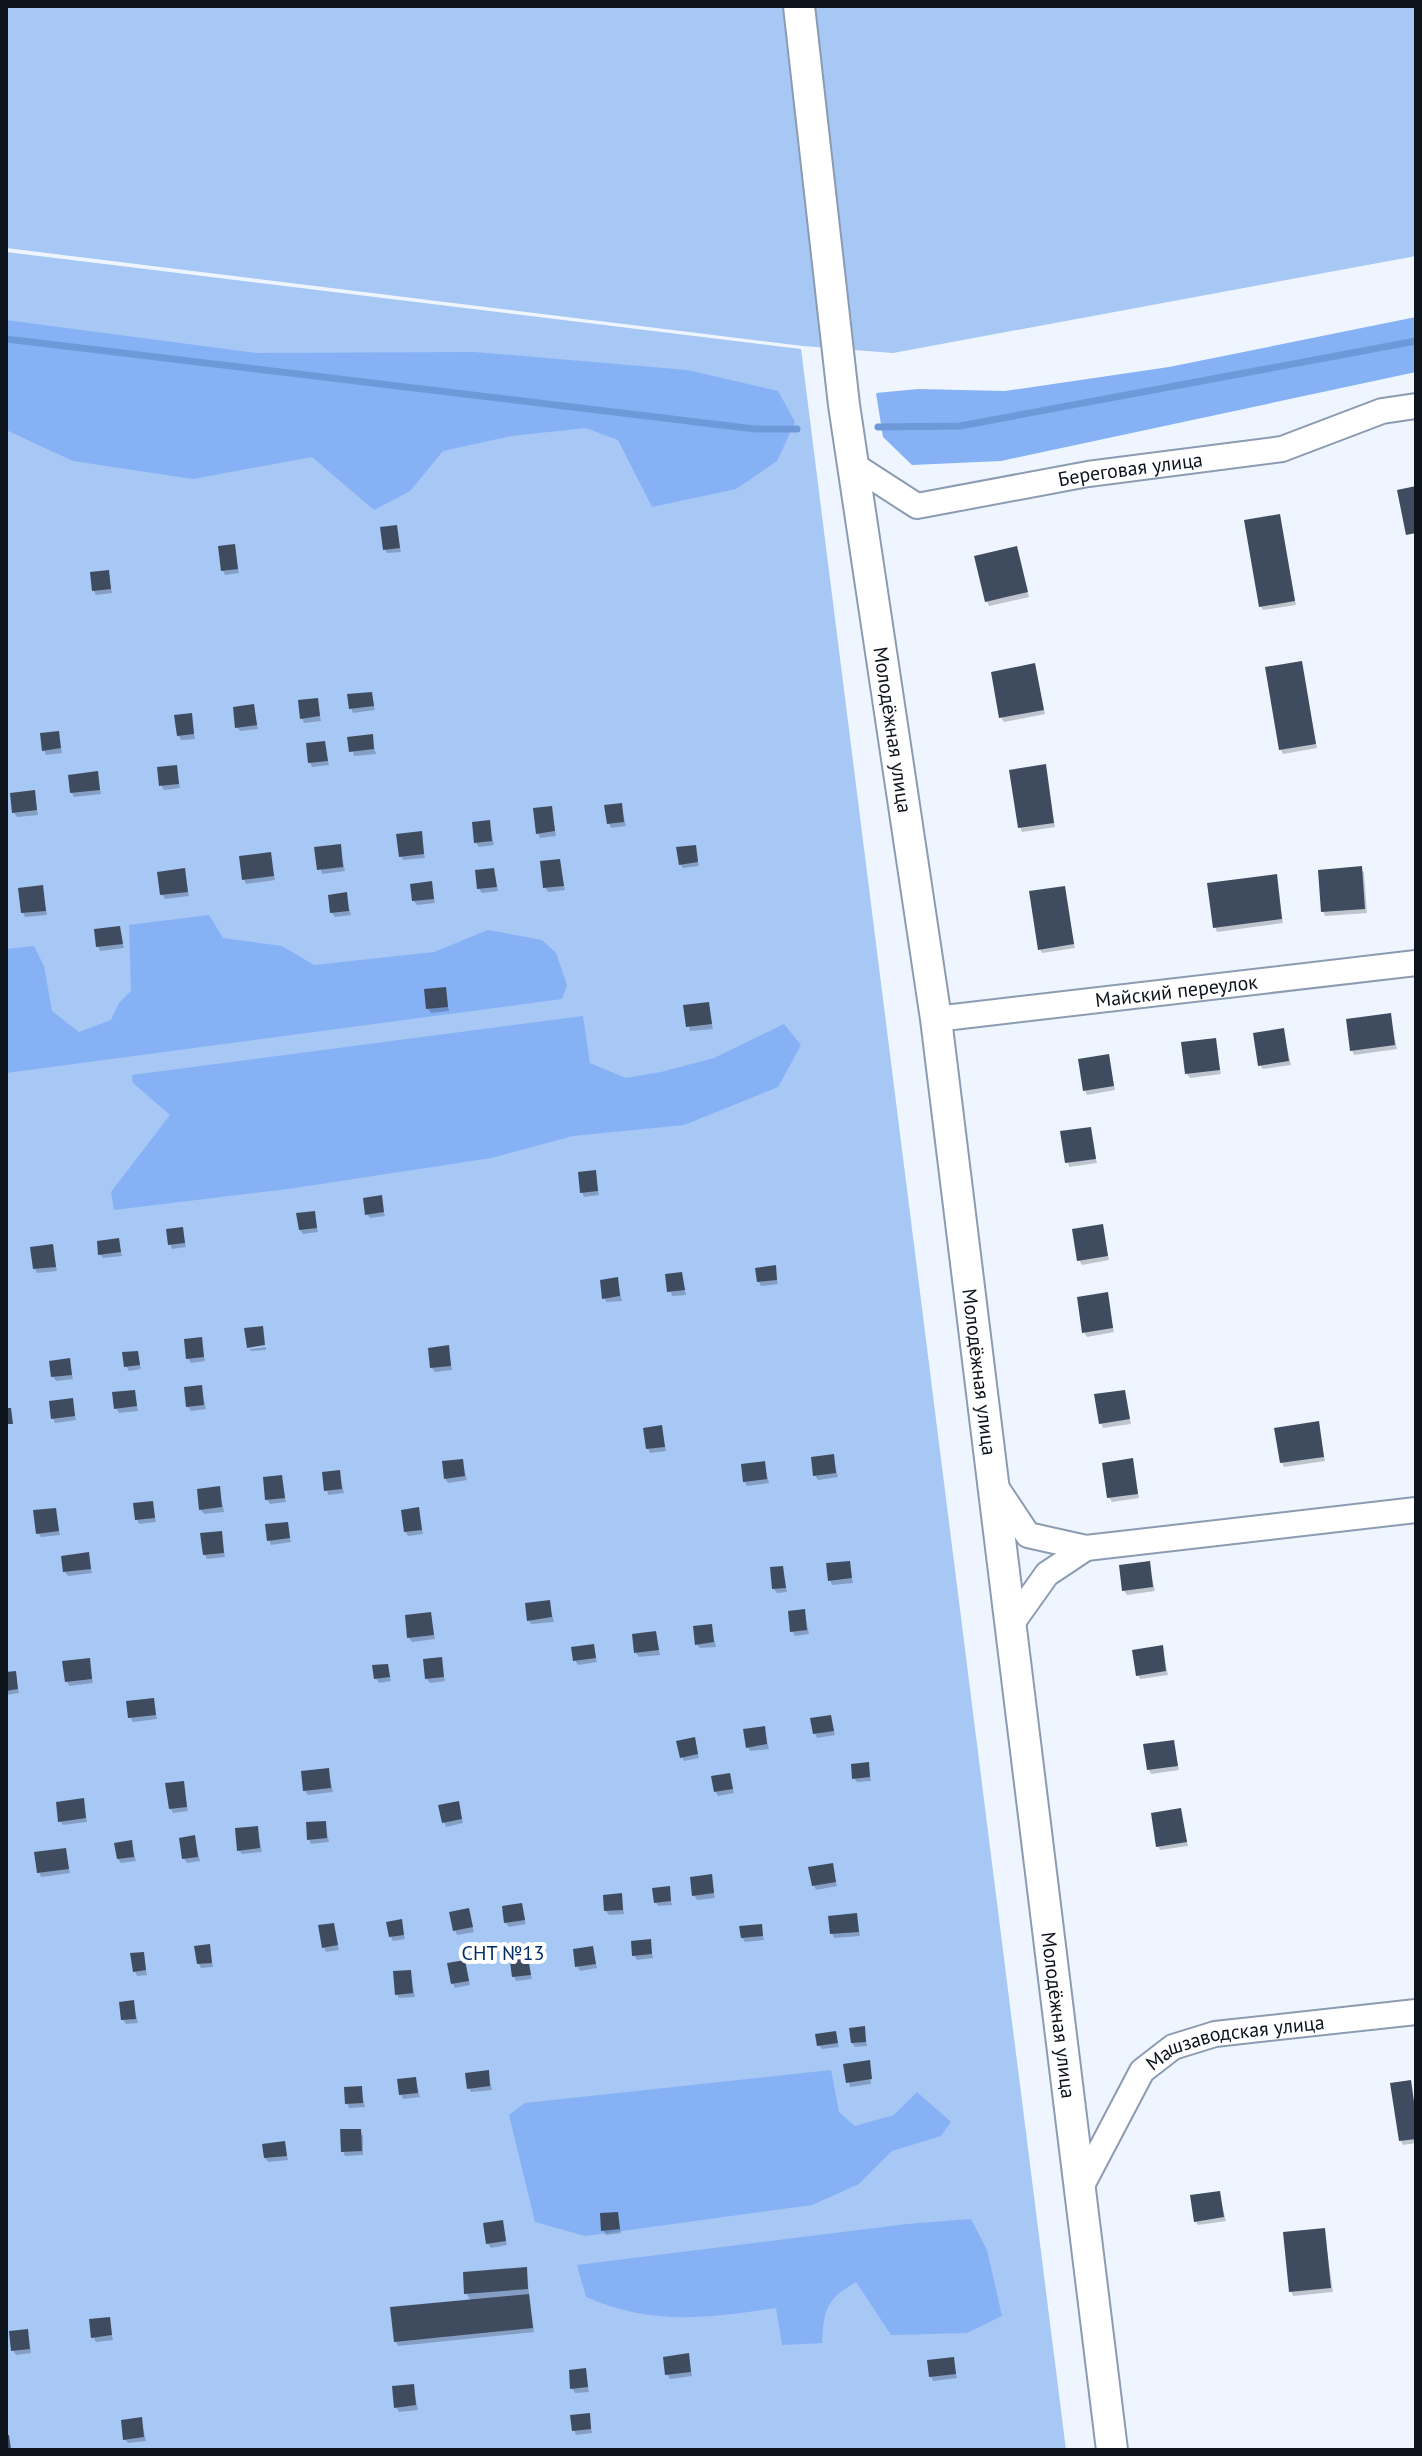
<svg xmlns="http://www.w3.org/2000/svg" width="1422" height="2456" font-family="'PT Sans',sans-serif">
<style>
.green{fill:#a7c7f5}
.forest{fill:#86b2f5}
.shadow{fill:#0003}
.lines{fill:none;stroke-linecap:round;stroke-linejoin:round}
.stream{stroke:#6d99d9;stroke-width:7}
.building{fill:#3f4c60}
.minor-casing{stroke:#8b9bb1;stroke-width:28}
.tertiary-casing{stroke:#8b9bb1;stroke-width:34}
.minor{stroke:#fff;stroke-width:24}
.tertiary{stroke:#fff;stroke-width:30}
.labels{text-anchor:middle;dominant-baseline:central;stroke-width:8;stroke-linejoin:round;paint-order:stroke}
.street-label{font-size:20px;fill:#0d131b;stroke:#fff}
.park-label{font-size:20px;fill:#022c65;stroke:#fff}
</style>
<rect width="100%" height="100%" fill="#eef5ff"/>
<path class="green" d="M 6,6 L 1416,6 L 1416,256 L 893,353 L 803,346 L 6,248 Z
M 6,252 L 801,349 L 1066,2450 L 6,2450 Z"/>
<path class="forest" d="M 1416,317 L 1416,372 L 1001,461 L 912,465 L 883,437 L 876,393 L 918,389 L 1005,391 L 1169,367 Z
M 6,320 L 256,353 L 474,352 L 687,370 L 778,391 L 795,422 L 777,461 L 736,489 L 652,507 L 618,440 L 586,428 L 511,436 L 443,451 L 410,491 L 374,510 L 312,457 L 193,479 L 73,461 L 6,430 Z
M 209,915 L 223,938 L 282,946 L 314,965 L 434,952 L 488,930 L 542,940 L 556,953 L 567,985 L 562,999 L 6,1073 L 6,949 L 34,946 L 44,966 L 52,1011 L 79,1032 L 111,1020 L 119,1003 L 131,991 L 129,925 Z
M 583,1016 L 590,1063 L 626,1078 L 661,1072 L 714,1058 L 784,1024 L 801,1045 L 778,1087 L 684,1125 L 573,1136 L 491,1158 L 288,1189 L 114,1210 L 111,1192 L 170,1115 L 133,1083 L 132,1075 Z
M 831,2070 L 839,2112 L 855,2126 L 894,2115 L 917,2092 L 951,2122 L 941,2136 L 892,2151 L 859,2184 L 812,2205 L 585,2236 L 535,2222 L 509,2115 L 525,2103 Z
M 971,2219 L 987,2250 L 1002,2316 L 967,2333 L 891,2335 L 856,2282 C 825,2300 824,2310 822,2343 L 782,2345 L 776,2308 C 706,2318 653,2326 586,2297 L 577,2265 L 907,2224 Z"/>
<path class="shadow" d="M 1279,516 L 1296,605 L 1263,610 L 1261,606 Z
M 396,528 L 401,552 L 387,553 L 385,549 Z
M 234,546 L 239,573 L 225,575 L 223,570 Z
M 1016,549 L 1029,597 L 989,606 L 987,601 Z
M 108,572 L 112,593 L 96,595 L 94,591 Z
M 1301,663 L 1317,748 L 1283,754 L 1281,750 Z
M 1034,666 L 1045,714 L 1004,722 L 1001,717 Z
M 371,694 L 375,710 L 353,713 L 351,708 Z
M 317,700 L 321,721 L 304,723 L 302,718 Z
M 253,706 L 258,729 L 240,731 L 237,727 Z
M 191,715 L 195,739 L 181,740 L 179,736 Z
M 58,733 L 62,753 L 46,755 L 44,750 Z
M 371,736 L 376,754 L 354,756 L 350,738 Z
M 324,743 L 329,765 L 312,767 L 310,762 Z
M 1045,766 L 1055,827 L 1022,832 L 1020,827 Z
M 176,767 L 180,788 L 164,790 L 161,785 Z
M 97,773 L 101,794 L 74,797 L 72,793 Z
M 34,792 L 38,815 L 17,817 L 14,813 Z
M 621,805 L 626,826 L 611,828 L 609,823 Z
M 551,808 L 556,836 L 540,838 L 538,833 Z
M 489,822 L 494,845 L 479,847 L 476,843 Z
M 420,834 L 425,858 L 403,860 L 401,856 Z
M 340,846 L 345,871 L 322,874 L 316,848 Z
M 695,847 L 699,866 L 683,868 L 680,864 Z
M 270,854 L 275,880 L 246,884 L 244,879 Z
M 559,861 L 565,890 L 548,892 L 545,887 Z
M 1361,868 L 1364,873 L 1367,913 L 1325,916 L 1323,911 Z
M 493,870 L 498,891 L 482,893 L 479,889 Z
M 184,871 L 189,896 L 165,899 L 162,894 Z
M 1276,876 L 1283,923 L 1217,932 L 1215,927 Z
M 431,883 L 435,903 L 417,905 L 414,901 Z
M 42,887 L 47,915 L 25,917 L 23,913 Z
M 1064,888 L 1075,948 L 1042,953 L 1040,949 Z
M 346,895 L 351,915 L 335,917 L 332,913 Z
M 119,928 L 124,948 L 100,951 L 98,946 Z
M 445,989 L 449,1011 L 431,1013 L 428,1009 Z
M 708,1004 L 713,1029 L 690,1031 L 685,1007 Z
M 1390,1015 L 1397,1049 L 1354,1055 L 1352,1050 Z
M 1283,1030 L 1291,1065 L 1263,1069 L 1260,1065 Z
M 1215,1040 L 1221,1074 L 1190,1078 L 1187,1074 Z
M 1108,1056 L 1115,1090 L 1087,1095 L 1085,1090 Z
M 1090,1129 L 1097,1163 L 1069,1167 L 1062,1133 Z
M 595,1172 L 599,1195 L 584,1197 L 582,1192 Z
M 380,1198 L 385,1216 L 370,1218 L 367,1214 Z
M 314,1213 L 318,1232 L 303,1234 L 300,1230 Z
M 1102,1226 L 1109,1260 L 1082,1265 L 1079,1260 Z
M 182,1229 L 186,1247 L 172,1249 L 170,1244 Z
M 118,1240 L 122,1256 L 103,1258 L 100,1254 Z
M 52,1246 L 57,1271 L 37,1273 L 35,1269 Z
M 774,1267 L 778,1284 L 761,1286 L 759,1282 Z
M 681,1274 L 686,1295 L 672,1296 L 667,1276 Z
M 617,1279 L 622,1301 L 607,1302 L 604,1298 Z
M 1107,1295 L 1114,1332 L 1087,1337 L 1084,1332 Z
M 201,1339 L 205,1361 L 191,1363 L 188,1358 Z
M 266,1347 L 266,1350 L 251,1351 L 250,1349 Z
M 448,1348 L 452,1370 L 435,1372 L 432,1368 Z
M 137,1353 L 141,1369 L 129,1371 L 126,1366 Z
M 69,1360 L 73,1379 L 56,1381 L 53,1377 Z
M 201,1387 L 206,1409 L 191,1411 L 188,1407 Z
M 134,1392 L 138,1411 L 119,1413 L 116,1408 Z
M 1124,1392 L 1131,1424 L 1103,1428 L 1101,1423 Z
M 72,1400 L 76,1420 L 55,1423 L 53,1418 Z
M 1318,1424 L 1325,1461 L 1284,1467 L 1282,1463 Z
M 661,1427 L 666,1451 L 650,1453 L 648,1448 Z
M 833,1456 L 838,1477 L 818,1480 L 815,1475 Z
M 1132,1460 L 1139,1498 L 1112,1502 L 1109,1497 Z
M 462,1461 L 467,1480 L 448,1483 L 445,1478 Z
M 764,1463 L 769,1483 L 747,1486 L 744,1481 Z
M 339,1472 L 344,1493 L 328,1495 L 324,1474 Z
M 281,1477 L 286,1502 L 270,1504 L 267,1499 Z
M 219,1488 L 224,1512 L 204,1514 L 201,1510 Z
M 152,1503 L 156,1522 L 139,1524 L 137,1519 Z
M 55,1510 L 60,1535 L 41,1537 L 38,1533 Z
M 418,1510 L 423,1534 L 408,1536 L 405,1531 Z
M 287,1524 L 291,1542 L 271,1545 L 269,1540 Z
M 221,1533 L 225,1557 L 207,1559 L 205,1555 Z
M 88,1554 L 92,1573 L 68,1576 L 65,1572 Z
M 848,1563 L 853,1583 L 832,1585 L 830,1580 Z
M 1149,1563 L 1155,1591 L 1127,1595 L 1124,1591 Z
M 782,1568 L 787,1592 L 777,1593 L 774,1589 Z
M 549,1602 L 554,1622 L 531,1624 L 529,1620 Z
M 804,1611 L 809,1634 L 795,1636 L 792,1631 Z
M 430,1614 L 435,1639 L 412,1642 L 409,1638 Z
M 711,1626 L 716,1647 L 700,1648 L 697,1644 Z
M 655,1633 L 660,1655 L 639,1657 L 636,1653 Z
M 593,1646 L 597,1662 L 578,1665 L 575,1660 Z
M 1162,1647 L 1168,1675 L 1140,1679 L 1138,1675 Z
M 440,1659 L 445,1681 L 430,1683 L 427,1679 Z
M 89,1660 L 93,1683 L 69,1686 L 67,1681 Z
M 387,1666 L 391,1681 L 379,1683 L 376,1678 Z
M 15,1673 L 19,1693 L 6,1695 L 6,1674 Z
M 153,1700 L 157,1719 L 133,1722 L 130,1717 Z
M 830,1717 L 835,1735 L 817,1738 L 815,1733 Z
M 764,1728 L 769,1749 L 750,1751 L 748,1747 Z
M 694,1739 L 699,1758 L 684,1761 L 682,1757 Z
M 1173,1742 L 1179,1770 L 1151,1774 L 1149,1770 Z
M 868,1764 L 871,1781 L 857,1782 L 854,1778 Z
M 328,1770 L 333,1792 L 308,1795 L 305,1791 Z
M 729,1775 L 734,1793 L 718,1796 L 716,1792 Z
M 183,1783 L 188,1811 L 173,1813 L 171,1809 Z
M 83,1801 L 87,1822 L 63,1825 L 60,1821 Z
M 458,1803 L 463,1823 L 446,1827 L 444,1822 Z
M 1180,1810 L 1188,1846 L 1160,1850 L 1158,1846 Z
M 325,1823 L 329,1842 L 311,1844 L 309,1839 Z
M 257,1828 L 262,1852 L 242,1854 L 239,1850 Z
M 194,1837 L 200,1861 L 187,1863 L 184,1859 Z
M 131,1842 L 136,1861 L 121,1863 L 118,1859 Z
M 65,1850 L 70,1873 L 41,1877 L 39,1872 Z
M 832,1865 L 837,1886 L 816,1890 L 814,1885 Z
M 711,1876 L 715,1898 L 697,1900 L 694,1895 Z
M 668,1888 L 672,1905 L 658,1906 L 656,1902 Z
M 621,1896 L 624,1914 L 609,1915 L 606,1911 Z
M 521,1905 L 526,1924 L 509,1927 L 506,1923 Z
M 468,1910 L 474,1932 L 457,1935 L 455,1930 Z
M 856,1915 L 860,1936 L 834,1938 L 832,1933 Z
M 401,1922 L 405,1939 L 393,1941 L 391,1937 Z
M 333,1925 L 339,1950 L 326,1952 L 324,1947 Z
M 761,1926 L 764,1940 L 745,1942 L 742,1937 Z
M 649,1941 L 653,1958 L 637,1960 L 634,1955 Z
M 209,1946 L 213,1967 L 201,1968 L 199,1964 Z
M 592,1948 L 597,1968 L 580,1971 L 577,1966 Z
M 526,1953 L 532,1979 L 516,1981 L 514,1977 Z
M 143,1954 L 147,1975 L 137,1976 L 135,1971 Z
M 466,1966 L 470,1985 L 455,1988 L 453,1984 Z
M 410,1972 L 415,1997 L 399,1998 L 397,1994 Z
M 133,2002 L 138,2023 L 126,2024 L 123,2020 Z
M 864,2028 L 867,2046 L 855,2047 L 852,2043 Z
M 835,2033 L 839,2047 L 822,2049 L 819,2045 Z
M 868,2064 L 871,2084 L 850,2087 L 846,2066 Z
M 488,2072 L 492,2090 L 471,2092 L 469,2088 Z
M 415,2079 L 420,2097 L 403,2099 L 401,2094 Z
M 1409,2082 L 1416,2113 L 1416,2143 L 1403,2145 L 1401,2141 Z
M 361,2088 L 365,2107 L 349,2108 L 347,2103 Z
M 360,2131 L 363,2136 L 363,2155 L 345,2156 L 343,2151 Z
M 284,2143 L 288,2160 L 268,2162 L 265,2158 Z
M 1219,2193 L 1226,2221 L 1198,2225 L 1195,2221 Z
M 617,2214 L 621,2233 L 606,2235 L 603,2230 Z
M 502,2222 L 507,2245 L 491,2248 L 488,2244 Z
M 1324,2230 L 1333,2292 L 1293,2296 L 1291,2291 Z
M 526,2269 L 534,2332 L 398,2346 L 396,2341 L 471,2301 L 466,2293 Z
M 109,2320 L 113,2340 L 96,2342 L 93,2337 Z
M 27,2331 L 31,2353 L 16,2355 L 13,2350 Z
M 688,2355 L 692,2376 L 670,2379 L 667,2374 Z
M 953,2359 L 957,2378 L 933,2381 L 931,2376 Z
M 585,2370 L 589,2392 L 575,2393 L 572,2388 Z
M 413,2386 L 418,2410 L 399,2412 L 396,2407 Z
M 589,2415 L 592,2433 L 576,2435 L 574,2430 Z
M 141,2419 L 146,2441 L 128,2443 L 125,2439 Z"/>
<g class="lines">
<path class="stream" d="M 6,339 L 755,429 L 797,429
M 878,427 L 960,426 L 1416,341"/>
</g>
<path class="building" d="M 1416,486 L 1416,533 L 1406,535 L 1397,490 Z
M 1280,514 L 1295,601 L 1259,607 L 1244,520 Z
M 397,525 L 400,548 L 383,550 L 380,527 Z
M 235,544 L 238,569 L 221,571 L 218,546 Z
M 1017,546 L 1028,592 L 985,602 L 974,556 Z
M 109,570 L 111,589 L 92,591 L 90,572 Z
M 1302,661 L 1316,744 L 1279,750 L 1265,667 Z
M 1035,663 L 1044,710 L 999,718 L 991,672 Z
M 372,692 L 374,706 L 349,709 L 347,694 Z
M 318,698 L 320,716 L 300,719 L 298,700 Z
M 254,704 L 257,725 L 235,728 L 233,707 Z
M 192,713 L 194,734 L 177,736 L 174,715 Z
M 59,731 L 61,748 L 42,751 L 40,733 Z
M 373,734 L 374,749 L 349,752 L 347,737 Z
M 325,741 L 328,761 L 308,763 L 306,743 Z
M 1046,764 L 1054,823 L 1018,828 L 1009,770 Z
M 177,765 L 179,784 L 159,786 L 157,767 Z
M 98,771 L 100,790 L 70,793 L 68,775 Z
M 35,790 L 37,810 L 12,813 L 10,793 Z
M 622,803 L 624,822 L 607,824 L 604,805 Z
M 552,806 L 555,831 L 536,834 L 533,808 Z
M 490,820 L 492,841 L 474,843 L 472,822 Z
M 422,831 L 424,854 L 399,857 L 396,834 Z
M 341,844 L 343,867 L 317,870 L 314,847 Z
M 696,845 L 698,862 L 679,865 L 676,847 Z
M 271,852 L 274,876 L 242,880 L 239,856 Z
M 560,859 L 564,886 L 543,888 L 540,861 Z
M 1362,866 L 1365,909 L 1321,912 L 1318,870 Z
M 185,868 L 188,892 L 160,895 L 157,872 Z
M 494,868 L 497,887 L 477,889 L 475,870 Z
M 1277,874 L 1282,919 L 1213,928 L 1207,883 Z
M 432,881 L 434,899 L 412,901 L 410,884 Z
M 43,885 L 46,911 L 21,913 L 18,888 Z
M 1065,886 L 1074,944 L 1038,950 L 1029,891 Z
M 347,892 L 349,911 L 330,913 L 328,895 Z
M 120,926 L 123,944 L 96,947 L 94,929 Z
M 446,987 L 448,1007 L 426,1009 L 424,989 Z
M 709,1002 L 712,1024 L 686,1027 L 683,1005 Z
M 1391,1013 L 1395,1045 L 1350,1051 L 1346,1019 Z
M 1284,1028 L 1289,1061 L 1258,1066 L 1253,1033 Z
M 1216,1038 L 1220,1070 L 1185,1074 L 1181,1042 Z
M 1109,1054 L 1114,1086 L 1083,1091 L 1078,1059 Z
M 1091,1127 L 1096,1159 L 1065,1163 L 1060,1131 Z
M 596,1170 L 598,1191 L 580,1193 L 578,1172 Z
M 382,1195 L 384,1212 L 365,1215 L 363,1198 Z
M 315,1211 L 317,1228 L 299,1230 L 296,1213 Z
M 1103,1224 L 1108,1256 L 1077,1261 L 1072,1229 Z
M 183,1227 L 185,1243 L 168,1245 L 166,1229 Z
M 119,1238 L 121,1252 L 98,1255 L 97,1241 Z
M 53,1244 L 56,1267 L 33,1269 L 30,1247 Z
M 776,1265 L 777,1280 L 757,1282 L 755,1268 Z
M 682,1272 L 685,1290 L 667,1292 L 665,1274 Z
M 618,1277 L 620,1296 L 602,1299 L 600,1280 Z
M 1108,1292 L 1113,1328 L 1082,1333 L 1077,1297 Z
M 263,1326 L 265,1345 L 247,1348 L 244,1328 Z
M 202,1337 L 204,1357 L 186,1359 L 184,1339 Z
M 449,1345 L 451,1366 L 430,1368 L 428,1348 Z
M 138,1351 L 140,1365 L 124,1367 L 122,1352 Z
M 70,1358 L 72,1375 L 51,1377 L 49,1361 Z
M 202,1385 L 204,1405 L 186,1407 L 184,1387 Z
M 135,1390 L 137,1406 L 114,1409 L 112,1392 Z
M 1125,1390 L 1130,1419 L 1099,1424 L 1094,1394 Z
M 73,1398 L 75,1416 L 51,1419 L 49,1401 Z
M 6,1408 L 11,1408 L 13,1424 L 6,1424 Z
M 1319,1421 L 1324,1457 L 1280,1463 L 1274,1428 Z
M 662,1425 L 665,1447 L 646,1449 L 643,1428 Z
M 834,1454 L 836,1473 L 813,1476 L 811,1457 Z
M 1133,1458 L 1138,1494 L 1107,1498 L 1102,1463 Z
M 463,1459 L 465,1476 L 444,1479 L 442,1461 Z
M 765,1461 L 767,1479 L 743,1482 L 741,1464 Z
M 340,1470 L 342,1489 L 324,1491 L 322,1472 Z
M 282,1475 L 285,1498 L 265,1500 L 263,1477 Z
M 220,1486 L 222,1507 L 199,1510 L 197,1489 Z
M 153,1501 L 155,1518 L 135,1520 L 133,1503 Z
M 419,1507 L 422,1530 L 404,1532 L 401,1510 Z
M 56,1508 L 59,1531 L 36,1534 L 33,1510 Z
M 288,1522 L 290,1538 L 267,1541 L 265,1524 Z
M 222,1531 L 224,1553 L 203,1555 L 200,1533 Z
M 89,1552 L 91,1569 L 63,1572 L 61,1556 Z
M 850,1561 L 852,1578 L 828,1581 L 826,1563 Z
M 1150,1561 L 1153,1587 L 1122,1591 L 1119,1565 Z
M 783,1566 L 786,1588 L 772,1589 L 770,1567 Z
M 550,1600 L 552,1617 L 527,1621 L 525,1603 Z
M 805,1609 L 807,1630 L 790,1632 L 788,1611 Z
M 431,1612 L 434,1635 L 407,1638 L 405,1615 Z
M 712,1624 L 714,1642 L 695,1645 L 693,1626 Z
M 656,1631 L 659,1650 L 634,1653 L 632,1634 Z
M 594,1644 L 596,1658 L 573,1661 L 571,1647 Z
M 1163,1645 L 1166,1671 L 1136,1676 L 1132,1650 Z
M 442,1657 L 444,1677 L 425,1679 L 423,1659 Z
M 90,1658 L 92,1679 L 65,1682 L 62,1661 Z
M 388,1664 L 390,1677 L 374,1679 L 372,1665 Z
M 16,1671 L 18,1689 L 6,1691 L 6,1672 Z
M 154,1698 L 156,1715 L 128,1718 L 126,1701 Z
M 831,1715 L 834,1731 L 813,1734 L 810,1718 Z
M 765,1726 L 767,1744 L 746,1748 L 743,1729 Z
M 695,1737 L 698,1754 L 680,1758 L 676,1741 Z
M 1174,1740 L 1178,1766 L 1147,1770 L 1143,1744 Z
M 869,1762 L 870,1777 L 852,1779 L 851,1764 Z
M 329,1768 L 331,1788 L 303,1791 L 301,1771 Z
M 730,1773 L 733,1789 L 714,1792 L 711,1776 Z
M 184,1781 L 187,1807 L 169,1809 L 165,1783 Z
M 84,1798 L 86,1818 L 58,1822 L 56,1802 Z
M 459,1801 L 462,1819 L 442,1823 L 438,1805 Z
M 1181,1808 L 1187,1842 L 1156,1847 L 1151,1813 Z
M 326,1821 L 327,1838 L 307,1840 L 306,1822 Z
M 258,1826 L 260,1848 L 237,1851 L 235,1828 Z
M 195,1835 L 198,1857 L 182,1859 L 179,1838 Z
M 132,1840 L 134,1857 L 117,1859 L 114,1843 Z
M 66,1848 L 69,1869 L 37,1873 L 34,1852 Z
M 833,1863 L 836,1882 L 812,1886 L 808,1867 Z
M 712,1874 L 714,1893 L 692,1896 L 690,1877 Z
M 670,1886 L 671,1901 L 654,1903 L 652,1888 Z
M 622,1893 L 623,1910 L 604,1911 L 603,1895 Z
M 522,1903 L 525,1920 L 504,1923 L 502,1906 Z
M 469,1908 L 473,1927 L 453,1931 L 449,1912 Z
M 857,1913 L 859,1932 L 830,1934 L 828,1916 Z
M 402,1919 L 404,1935 L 389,1937 L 386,1922 Z
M 334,1923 L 338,1945 L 322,1948 L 318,1925 Z
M 762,1924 L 763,1936 L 741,1938 L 739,1926 Z
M 651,1939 L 652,1954 L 632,1956 L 631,1941 Z
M 210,1944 L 212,1963 L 197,1964 L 194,1946 Z
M 593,1946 L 596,1964 L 575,1967 L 573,1949 Z
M 527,1951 L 531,1975 L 512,1977 L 509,1954 Z
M 144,1952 L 146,1970 L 133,1972 L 130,1953 Z
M 465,1960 L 469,1981 L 451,1984 L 447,1963 Z
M 411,1970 L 413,1993 L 395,1995 L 393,1971 Z
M 134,2000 L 136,2019 L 121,2020 L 119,2002 Z
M 865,2026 L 866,2042 L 851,2043 L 849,2028 Z
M 836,2031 L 838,2043 L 817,2046 L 815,2034 Z
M 870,2060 L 872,2079 L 846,2083 L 843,2064 Z
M 489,2070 L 490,2086 L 467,2089 L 465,2073 Z
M 416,2077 L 418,2093 L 399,2095 L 397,2079 Z
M 1411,2080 L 1416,2116 L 1416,2139 L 1399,2141 L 1390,2083 Z
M 362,2086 L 363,2103 L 345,2104 L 344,2087 Z
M 340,2129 L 361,2129 L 362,2151 L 341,2152 Z
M 285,2141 L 287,2156 L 264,2158 L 262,2144 Z
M 1220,2191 L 1224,2217 L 1194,2222 L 1190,2195 Z
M 618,2212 L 620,2229 L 601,2231 L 600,2213 Z
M 503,2220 L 506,2241 L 486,2244 L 483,2223 Z
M 1325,2228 L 1331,2288 L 1289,2292 L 1283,2232 Z
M 527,2267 L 528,2289 L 464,2294 L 463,2272 Z
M 529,2294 L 533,2328 L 394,2342 L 390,2307 Z
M 110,2317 L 112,2335 L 91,2338 L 89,2319 Z
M 28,2329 L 30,2349 L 11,2351 L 9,2331 Z
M 689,2353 L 691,2372 L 665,2375 L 663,2357 Z
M 954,2357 L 956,2374 L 929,2377 L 927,2360 Z
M 586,2368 L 588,2387 L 570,2389 L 569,2370 Z
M 414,2384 L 416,2405 L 394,2408 L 392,2386 Z
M 590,2413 L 591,2429 L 572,2431 L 570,2415 Z
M 142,2417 L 144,2437 L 123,2440 L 121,2420 Z
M 6,2435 L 9,2435 L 11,2450 L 6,2450 Z"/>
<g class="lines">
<g class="minor-casing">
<g id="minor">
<path id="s1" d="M 852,464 L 917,506 L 1088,474 L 1282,449 L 1382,411 L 1416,406"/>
<path id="s2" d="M 936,1019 L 1416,963"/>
<path d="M 994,1484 L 1028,1535 L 1086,1548 L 1416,1510"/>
<path d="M 1010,1626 L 1047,1574 L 1086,1548"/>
<path id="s3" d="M 1080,2189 L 1142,2071 L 1173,2047 L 1215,2034 L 1416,2012"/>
</g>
</g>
<g class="tertiary-casing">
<g id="tertiary">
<path id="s4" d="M 799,6 L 844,405 L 936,1019 L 1112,2450"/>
</g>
</g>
<use href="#minor" class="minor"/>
<use href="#tertiary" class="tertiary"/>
</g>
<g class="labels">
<g class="street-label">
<text stroke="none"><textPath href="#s1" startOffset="294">Береговая улица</textPath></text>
<text stroke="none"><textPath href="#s4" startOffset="730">Молодёжная улица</textPath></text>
<text stroke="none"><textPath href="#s2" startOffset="242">Майский переулок</textPath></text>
<text stroke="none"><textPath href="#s4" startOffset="1378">Молодёжная улица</textPath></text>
<text stroke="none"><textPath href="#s4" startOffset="2026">Молодёжная улица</textPath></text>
<text stroke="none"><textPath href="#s3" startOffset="234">Машзаводская улица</textPath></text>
</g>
<g class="park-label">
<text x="503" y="1953">СНТ №13</text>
</g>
</g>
<rect width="1422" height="2456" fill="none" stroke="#0d131b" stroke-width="16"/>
</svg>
